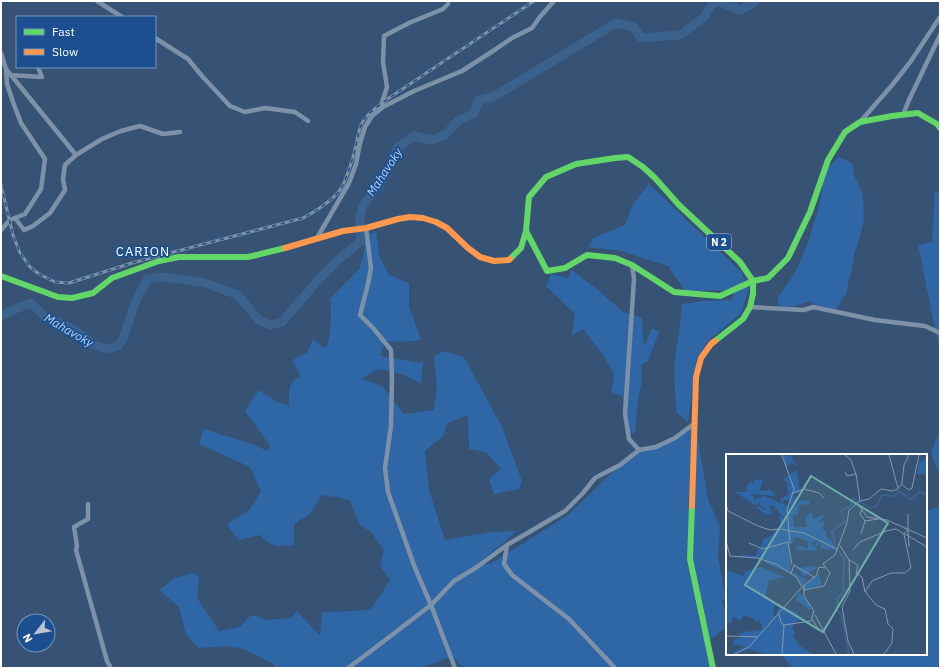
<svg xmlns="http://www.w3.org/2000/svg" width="941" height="669" font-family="'IBM Plex Sans',sans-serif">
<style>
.green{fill:#2f66a5}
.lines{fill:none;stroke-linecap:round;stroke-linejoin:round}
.river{stroke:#3b618d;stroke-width:9}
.street{stroke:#7d92a8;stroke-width:4.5}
.fast{stroke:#63d668;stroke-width:6}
.slow{stroke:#ff974d;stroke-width:6}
.rail-casing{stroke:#7e92a7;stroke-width:3}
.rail{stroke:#1b4f8f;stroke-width:1.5;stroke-dasharray:4.5;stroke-linecap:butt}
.labels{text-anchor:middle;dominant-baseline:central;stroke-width:3.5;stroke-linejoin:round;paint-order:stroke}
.shield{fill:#1b4f8f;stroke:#bbcadd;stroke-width:1}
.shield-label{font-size:10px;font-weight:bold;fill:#fff}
.water-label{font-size:12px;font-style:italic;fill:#b5d3f5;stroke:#1b4f8f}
.quarter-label{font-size:13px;letter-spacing:1px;fill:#fff;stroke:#1b4f8f}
.inset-river{fill:none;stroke:#3b618d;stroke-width:2}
.inset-road{fill:none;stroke:#8697ac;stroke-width:1}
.view{fill:#6fada8;fill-opacity:0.15;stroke:#6fada8;stroke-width:2}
.inset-edge{fill:none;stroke:#fff;stroke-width:2}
</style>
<rect width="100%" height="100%" fill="#365274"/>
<path class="green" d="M 839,157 L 852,163 L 854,175 L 863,195 L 864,220 L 860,237 L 854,254 L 852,270 L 848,283 L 847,293 L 841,300 L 836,310 L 818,306 L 810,301 L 792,307 L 780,308 L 777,299 L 796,271 L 807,245 L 819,207 L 825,171 Z
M 649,184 L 741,272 L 749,289 L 741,313 L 707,342 L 697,359 L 688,422 L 676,412 L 674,364 L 680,326 L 682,304 L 703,301 L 731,300 L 736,290 L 685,291 L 668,266 L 621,251 L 589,247 L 593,238 L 625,225 L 633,204 Z
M 935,191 L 940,192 L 940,354 L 918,245 L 932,242 Z
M 376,232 L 380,258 L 389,275 L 409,283 L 409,306 L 421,340 L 402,342 L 385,341 L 380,356 L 423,363 L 421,384 L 402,374 L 378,369 L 362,379 L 382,386 L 404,414 L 434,410 L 437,388 L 434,357 L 444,351 L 464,357 L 502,427 L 522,481 L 519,489 L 494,494 L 489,479 L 501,469 L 486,452 L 469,449 L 468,415 L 448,423 L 443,436 L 425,451 L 429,490 L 445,540 L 492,532 L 517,531 L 478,564 L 490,564 L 568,515 L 620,465 L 639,450 L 675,438 L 695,423 L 708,499 L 720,527 L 718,556 L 726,599 L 722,600 L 727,620 L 727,627 L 707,642 L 713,668 L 463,668 L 453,656 L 421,668 L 275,668 L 274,664 L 244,649 L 226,646 L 199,648 L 186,635 L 179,607 L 159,590 L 175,578 L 194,573 L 199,578 L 197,598 L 219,631 L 240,627 L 250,616 L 256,616 L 265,620 L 291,618 L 297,611 L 320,636 L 322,612 L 356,611 L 371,609 L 390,580 L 380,566 L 384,550 L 371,532 L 360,525 L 350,501 L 341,498 L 322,495 L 310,514 L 294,524 L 294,545 C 278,546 272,548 260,535 L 239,540 L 227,525 L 250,509 L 261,491 L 250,467 L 199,444 L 204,429 L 255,445 L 267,451 L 270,446 L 245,411 L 258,390 L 277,402 L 289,406 C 289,392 287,384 300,376 L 292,360 L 307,353 L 313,339 L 322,347 L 327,346 C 331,334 332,311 330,299 L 360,268 L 364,251 L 365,235 Z
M 571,270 L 597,289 L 623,312 L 642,318 L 644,346 L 652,328 L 659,332 L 648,361 L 641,365 L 642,381 L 638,399 L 635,434 L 628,432 L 622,396 L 611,392 L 614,374 L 603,355 L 583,329 L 572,336 L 575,314 L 546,286 L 551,274 L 568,278 Z
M 940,430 L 940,477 L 931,453 Z
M 940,506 L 940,668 L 793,668 L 781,654 L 926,654 L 926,511 Z"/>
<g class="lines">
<path class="river" d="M 1,316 L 18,308 L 31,303 L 45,317 L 61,323 L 85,337 L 93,345 L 107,349 L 118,346 L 123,339 L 135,303 L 147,279 L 161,277 L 181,279 L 205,283 L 238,295 L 259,320 L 271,325 L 282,322 L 319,279 L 338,260 L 360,242 L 360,216 L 363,205 L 377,188 L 387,172 L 397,148 L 414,136 L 432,140 L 445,135 L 458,121 L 473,114 L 479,100 L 493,97 L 616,23 L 634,27 L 641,38 L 680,35 L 703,18 L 713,3 L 720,2 L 740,10 L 750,5 L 755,1"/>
<path class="street" d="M 97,1 L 122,17
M 155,38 L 188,59 L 202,76 L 230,106 L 245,112 L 265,108 L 295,112 L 308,121
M 1,53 L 6,69 L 7,84 L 13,102 L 21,123 L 45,159 L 41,189 L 25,214 L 10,220 L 1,230
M 6,69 L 76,155 L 65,165 L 63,179 L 65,190 L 50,213 L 33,226 L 24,230 L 15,218
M 10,75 L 42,77 L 38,67
M 383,107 L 382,103 L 387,87 L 383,62 L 384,36 L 409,23 L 443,9 L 448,4 L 448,1
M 903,115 L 909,100 L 940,35
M 860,122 L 893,84 L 911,61 L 940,17
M 76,155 L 102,139 L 121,131 L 140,126 L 163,134 L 180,132
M 366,228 L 371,268 L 368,284 L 360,315 L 374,329 L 391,350 L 392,378 L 391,426 L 385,468 L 388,492 L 415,568 L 431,605 L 455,668
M 317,238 L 349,183 L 356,164 L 360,143 L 365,127 L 372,116 L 383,107 L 414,91 L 462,71 L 496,49 L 512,38 L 532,28 L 539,18 L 554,1
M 632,265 L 634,279 L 625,414 L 629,439 L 639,450 L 656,447 L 675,438 L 695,423
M 750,307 L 804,310 L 813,307 L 875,320 L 925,326 L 940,333
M 88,504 L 88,519 L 74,527 L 77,546 L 76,550 L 107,661 L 111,668
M 348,668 L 371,651 L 431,605 L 454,581 L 477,567 L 507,545
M 615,668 L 569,619 L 512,575 L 504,564 L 507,545 L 565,511 L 583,493 L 595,478 L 620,465 L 639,450"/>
<path class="fast" d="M 526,231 L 547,271 L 565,268 L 587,255 L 615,258 L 632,265 L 674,292 L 720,296 L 753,281 L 768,278 L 788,258 L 810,212 L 828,160 L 845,132 L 860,122 L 892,116 L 918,113 L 937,124 L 940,128
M 510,259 L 521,248 L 526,231 L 529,197 L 546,177 L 576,164 L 615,158 L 628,157 L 643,167 L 655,178 L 679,205 L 740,262 L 753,281 L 753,294 L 750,307 L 743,319 L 715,341
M 1,276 L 58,297 L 72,298 L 93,293 L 112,278 L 159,261 L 179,257 L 248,257 L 285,248
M 692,506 L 690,559 L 713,668"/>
<path class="slow" d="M 285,248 L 343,231 L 366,228 L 398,219 L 410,217 L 423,218 L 436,222 L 447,228 L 468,248 L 480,257 L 494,261 L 509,260 L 510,259
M 692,506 L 696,377 L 701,358 L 711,344 L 715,341"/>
<g class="rail-casing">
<path id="rail" d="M 1,185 L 13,235 L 20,253 L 30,267 L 39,274 L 55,282 L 69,283 L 132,263 L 303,218 C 316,211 336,199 343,185 C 348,174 352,161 355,150 C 357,141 358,131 362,123 C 366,114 381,104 389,98 L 534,1"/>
</g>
<use href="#rail" class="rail"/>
</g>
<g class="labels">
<rect class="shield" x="707" y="234" width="24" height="16" rx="3"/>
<g class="shield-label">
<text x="719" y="242">N 2</text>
</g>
<g class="water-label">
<text transform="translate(384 172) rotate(-57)">Mahavoky</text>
<text transform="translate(69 330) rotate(30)">Mahavoky</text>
</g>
<g class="quarter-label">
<text x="143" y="251">CARION</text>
</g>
</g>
<g transform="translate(726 454)">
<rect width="201" height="201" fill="#365274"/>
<path d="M 65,1 L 70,12 L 66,8 L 59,13 L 57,2 ZM 201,4 L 201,21 L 191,20 L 193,8 ZM 71,16 L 74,38 L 67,41 L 72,44 L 67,52 L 63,51 L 62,46 L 58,46 L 56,49 L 66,54 L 74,47 L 83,46 L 83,51 L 74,50 L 71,61 L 67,61 L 68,73 L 81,73 L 79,65 L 83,59 L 86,58 L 87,65 L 97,61 L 99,62 L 92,68 L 98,68 L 99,71 L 95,74 L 100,77 L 100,83 L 105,86 L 109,96 L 94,94 L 95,88 L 91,92 L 89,91 L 93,85 L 85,90 L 91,94 L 89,97 L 70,96 L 71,91 L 82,94 L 82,91 L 81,87 L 69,83 L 65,92 L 63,86 L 65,120 L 39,109 L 39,106 L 15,103 L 16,101 L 29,102 L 39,84 L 43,84 L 49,76 L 55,75 L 53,61 L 59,66 L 47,51 L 43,52 L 46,60 L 41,61 L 29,53 L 33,52 L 39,56 L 42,56 L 34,51 L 34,46 L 32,51 L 27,50 L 9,38 L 20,38 L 22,30 L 26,27 L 28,32 L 28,26 L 34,25 L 37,27 L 33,36 L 42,37 L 43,34 L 50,42 L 27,40 L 24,42 L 27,42 L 29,46 L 38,42 L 55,49 L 55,44 L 62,41 L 61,28 L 64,24 L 60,28 L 57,25 ZM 68,112 L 76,114 L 84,112 L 92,113 L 78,122 ZM 35,113 L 60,123 L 35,128 L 43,127 L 39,144 L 45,145 L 49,150 L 47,163 L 50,161 L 53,152 L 70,158 L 75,164 L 66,173 L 69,179 L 67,181 L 73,191 L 86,200 L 39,200 L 22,195 L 9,200 L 8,198 L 19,192 L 7,191 L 7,186 L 15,183 L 11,179 L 17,180 L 15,176 L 18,178 L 35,176 L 36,171 L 33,166 L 29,169 L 28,165 L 18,161 L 14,167 L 7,162 L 6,169 L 0,168 L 2,135 L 0,134 L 0,116 L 17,122 L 20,117 ZM 68,118 L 80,126 L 77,132 L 93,120 L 96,131 L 79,135 L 66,119 ZM 73,138 L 85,152 L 84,156 L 70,146 Z" fill="#2f66a5"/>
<path class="inset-river" d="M 184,46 L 194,38 L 201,41M 123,200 L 116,163 L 110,155 L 112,151 L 111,145 L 117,138 L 118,104 L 109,93 L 106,77 L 119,68 L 115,57 L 125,51 L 127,44 L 145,54 L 151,52 L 156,41 L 168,42 L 174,37 L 184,46"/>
<path class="inset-road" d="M 56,1 L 68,35 L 61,56 L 64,89M 119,1 L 125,6 L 130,20M 163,1 L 172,34M 119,18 L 121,22 L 130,20 L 134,47M 175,30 L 183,36 L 186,34 L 193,1M 67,39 L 78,35 L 93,39 L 98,44M 131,49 L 141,63 L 161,66 L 201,84M 0,50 L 2,57 L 32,72 L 44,76 L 53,75 L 78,79 L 111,95M 136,55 L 134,60 L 139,67 L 152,65M 182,75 L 183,93M 135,80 L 139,67M 179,80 L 201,93M 0,87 L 4,102 L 31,104 L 50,110 L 70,123 L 78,136 L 98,132 L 104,119 L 97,110 L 109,101 L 121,69 L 123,56 L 134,47 L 143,45 L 155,35 L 166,37 L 172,35 L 176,29 L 178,11 L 183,1M 23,89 L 37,95 L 62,88 L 66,111M 113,90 L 123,106 L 124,137 L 116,153 L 122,187 L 128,200M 127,96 L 134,88 L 160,77 L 170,75 L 178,80 L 182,75 L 182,60M 123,106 L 132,111 L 130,119 L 136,123 L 139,138M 65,120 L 68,111 L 88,123M 53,160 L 55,169 L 58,171M 89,161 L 110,200M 86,165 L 93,176M 1,182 L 32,183M 9,200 L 23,193 L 75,134M 56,200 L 58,171 L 85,167 L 88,157 L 78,142 L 78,131 L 90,122 L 93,113 L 99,114M 158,200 L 166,189 L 167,175 L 162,170 L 159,155 L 150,151 L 140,139 L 140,136 L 146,127 L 165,119 L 179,119 L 185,114 L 178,80"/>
<path class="view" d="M 85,22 L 162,69 L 97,178 L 19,131 Z"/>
<rect width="201" height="201" class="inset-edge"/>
</g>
<rect width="941" height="669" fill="none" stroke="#ffffff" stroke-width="4"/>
<rect x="16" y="16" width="140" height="52" fill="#1b4f8f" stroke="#7695bc"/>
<rect x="24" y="29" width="20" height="6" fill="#63d668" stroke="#7695bc"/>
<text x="52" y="36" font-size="12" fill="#ffffff">Fast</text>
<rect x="24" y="49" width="20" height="6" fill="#ff974d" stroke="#7695bc"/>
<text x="52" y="56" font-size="12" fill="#ffffff">Slow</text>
<g transform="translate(36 633) rotate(239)"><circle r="19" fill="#1b4f8f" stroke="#7695bc"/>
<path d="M0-3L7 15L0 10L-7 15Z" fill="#b9c2ce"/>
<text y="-6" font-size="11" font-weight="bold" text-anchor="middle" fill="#ffffff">N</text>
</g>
</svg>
